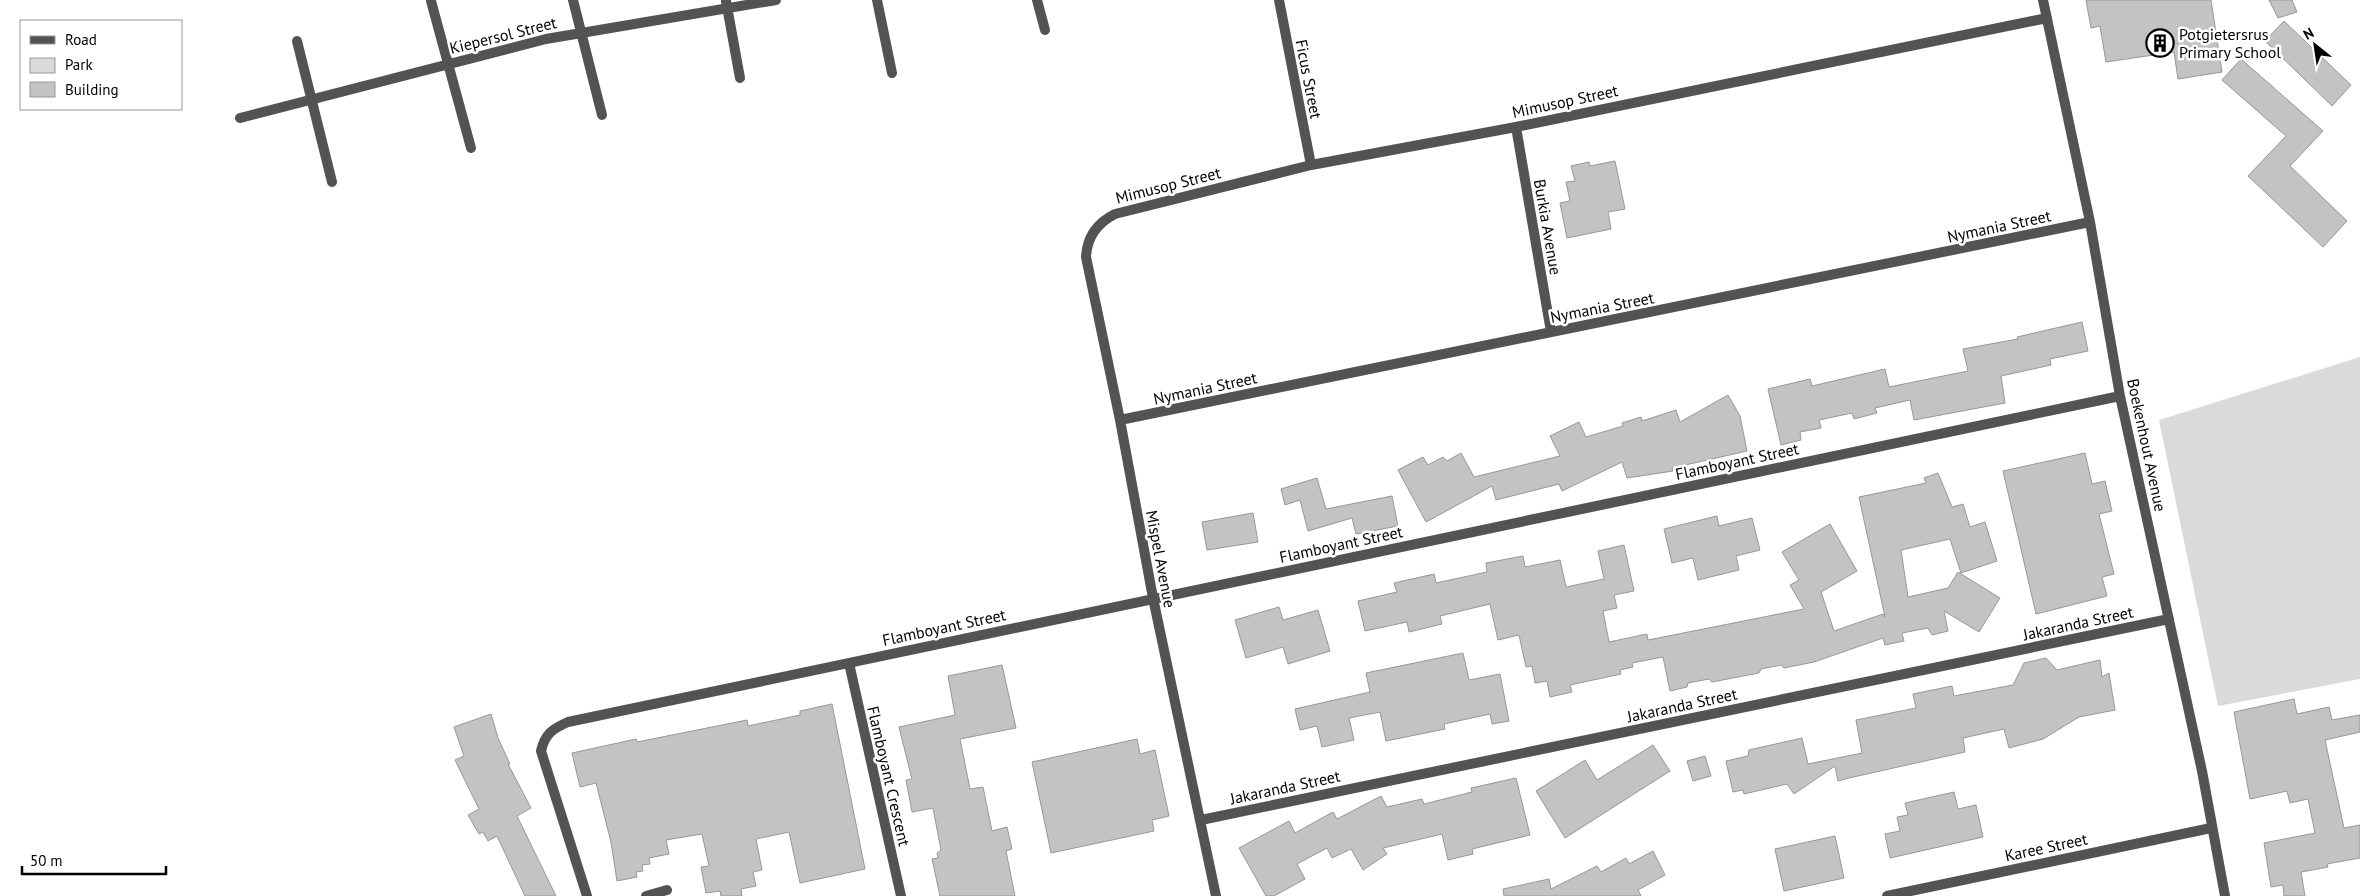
<svg xmlns="http://www.w3.org/2000/svg" width="2360" height="896" font-family="'PT Sans',sans-serif">
<style>
.green{fill:#dadada}
.building{fill:#c3c3c3;stroke:#979797}
.lines{fill:none;stroke-linecap:round;stroke-linejoin:round}
.minor{stroke:#535353;stroke-width:10}
.labels{text-anchor:middle;dominant-baseline:central;stroke-width:5;stroke-linejoin:round;paint-order:stroke}
.poi-label{font-size:16px;fill:#000;stroke:#fff;text-anchor:start}
.street-label{font-size:16px;fill:#000;stroke:#fff}
</style>
<rect width="100%" height="100%" fill="#fff"/>
<path class="green" d="M 2360,357 L 2360,679 L 2218,706 L 2159,420 Z"/>
<path class="building" d="M 2086,0 L 2211,0 L 2222,72 L 2178,79 L 2174,52 L 2106,62 L 2100,26 L 2091,28 Z
M 2269,0 L 2292,0 L 2297,12 L 2278,18 Z
M 2284,21 L 2351,85 L 2332,106 L 2265,41 Z
M 2241,59 L 2323,131 L 2290,166 L 2347,221 L 2323,247 L 2248,176 L 2286,136 L 2222,80 Z
M 1615,161 L 1625,209 L 1608,212 L 1611,229 L 1567,238 L 1560,203 L 1570,201 L 1566,182 L 1575,181 L 1571,166 L 1589,162 L 1590,166 Z
M 2082,322 L 2088,351 L 2050,359 L 2051,365 L 2001,376 L 2005,403 L 1914,420 L 1910,400 L 1875,408 L 1877,413 L 1854,419 L 1852,413 L 1819,420 L 1821,428 L 1800,432 L 1801,440 L 1781,445 L 1768,389 L 1810,379 L 1812,386 L 1885,369 L 1889,387 L 1968,371 L 1963,349 L 2018,339 L 2017,337 Z
M 1728,395 L 1740,416 L 1747,451 L 1672,468 L 1673,471 L 1627,478 L 1622,462 L 1562,491 L 1559,484 L 1496,500 L 1492,486 L 1426,522 L 1398,470 L 1423,457 L 1428,465 L 1443,457 L 1447,461 L 1461,453 L 1474,477 L 1560,456 L 1550,436 L 1579,422 L 1586,437 L 1623,426 L 1622,423 L 1641,417 L 1642,421 L 1676,410 L 1680,422 Z
M 2085,453 L 2092,484 L 2105,481 L 2112,511 L 2099,514 L 2114,574 L 2102,577 L 2107,596 L 2036,614 L 2003,471 Z
M 1938,473 L 1952,507 L 1963,504 L 1970,527 L 1985,522 L 1997,561 L 1961,573 L 1950,539 L 1901,550 L 1908,597 L 1948,588 L 1958,572 L 2000,598 L 1979,632 L 1944,611 L 1948,631 L 1932,635 L 1928,628 L 1902,633 L 1904,641 L 1885,645 L 1883,638 L 1814,662 L 1784,668 L 1781,665 L 1761,669 L 1759,673 L 1712,682 L 1709,679 L 1688,683 L 1687,687 L 1670,691 L 1663,657 L 1632,663 L 1633,667 L 1620,670 L 1621,674 L 1570,685 L 1572,692 L 1550,697 L 1547,681 L 1535,683 L 1532,666 L 1526,667 L 1519,635 L 1498,640 L 1490,604 L 1440,616 L 1442,624 L 1409,632 L 1407,622 L 1365,631 L 1358,601 L 1397,592 L 1394,583 L 1434,574 L 1436,583 L 1487,572 L 1486,563 L 1523,556 L 1525,567 L 1560,560 L 1566,587 L 1604,579 L 1598,551 L 1624,545 L 1634,591 L 1614,595 L 1617,608 L 1603,611 L 1609,642 L 1647,634 L 1648,640 L 1804,609 L 1790,585 L 1799,580 L 1782,552 L 1830,524 L 1857,571 L 1821,592 L 1834,631 L 1883,614 L 1885,617 L 1859,497 L 1926,483 L 1924,478 Z
M 1317,478 L 1326,509 L 1392,496 L 1398,526 L 1356,534 L 1352,518 L 1308,531 L 1300,500 L 1285,505 L 1281,489 Z
M 1253,513 L 1258,542 L 1207,550 L 1202,522 Z
M 1717,516 L 1719,526 L 1752,518 L 1760,550 L 1736,556 L 1739,570 L 1698,580 L 1693,558 L 1672,563 L 1664,529 Z
M 1279,607 L 1283,620 L 1318,610 L 1330,651 L 1288,664 L 1283,647 L 1246,658 L 1235,620 Z
M 1463,653 L 1469,680 L 1500,674 L 1509,721 L 1492,724 L 1490,714 L 1444,724 L 1445,729 L 1386,741 L 1380,712 L 1349,718 L 1354,740 L 1322,747 L 1317,726 L 1300,730 L 1295,709 L 1370,692 L 1366,673 Z
M 2046,658 L 2057,670 L 2100,660 L 2102,677 L 2109,673 L 2115,710 L 2079,717 L 2043,739 L 2009,748 L 2004,729 L 1963,738 L 1965,752 L 1849,778 L 1838,781 L 1835,766 L 1794,794 L 1787,784 L 1744,794 L 1743,790 L 1733,792 L 1726,761 L 1748,756 L 1749,750 L 1802,738 L 1808,764 L 1862,753 L 1856,720 L 1916,708 L 1913,694 L 1952,686 L 1954,696 L 2013,685 L 2024,663 Z
M 1002,665 L 1016,728 L 960,739 L 970,789 L 983,787 L 992,831 L 1007,827 L 1012,849 L 1006,851 L 1015,896 L 940,896 L 932,859 L 938,858 L 937,853 L 941,850 L 933,808 L 912,812 L 906,780 L 912,779 L 899,727 L 955,715 L 948,676 Z
M 2294,699 L 2297,714 L 2329,707 L 2332,720 L 2360,715 L 2360,732 L 2325,740 L 2344,828 L 2360,825 L 2360,858 L 2327,864 L 2328,867 L 2301,872 L 2305,896 L 2284,896 L 2283,885 L 2271,887 L 2264,843 L 2315,833 L 2308,799 L 2290,803 L 2287,791 L 2250,799 L 2234,712 Z
M 832,704 L 865,869 L 800,883 L 789,832 L 756,839 L 762,870 L 753,872 L 756,886 L 741,889 L 742,896 L 721,896 L 720,891 L 706,893 L 701,867 L 709,866 L 702,834 L 666,840 L 669,854 L 649,858 L 650,864 L 642,865 L 643,871 L 636,872 L 637,877 L 617,881 L 611,842 L 596,783 L 580,787 L 572,753 L 636,739 L 637,742 L 747,720 L 748,726 L 800,715 L 800,711 Z
M 491,714 L 498,738 L 510,764 L 508,764 L 531,808 L 517,816 L 556,896 L 525,896 L 497,836 L 488,841 L 483,832 L 479,834 L 468,815 L 479,809 L 455,760 L 464,756 L 454,727 Z
M 1137,739 L 1140,754 L 1155,750 L 1169,816 L 1152,820 L 1154,831 L 1051,853 L 1032,762 Z
M 1653,745 L 1670,771 L 1565,838 L 1536,791 L 1585,760 L 1597,780 Z
M 1705,756 L 1711,776 L 1693,781 L 1687,761 Z
M 1516,778 L 1530,835 L 1472,849 L 1473,854 L 1448,860 L 1442,834 L 1383,848 L 1387,854 L 1363,870 L 1351,849 L 1332,858 L 1327,848 L 1297,864 L 1305,879 L 1274,896 L 1266,896 L 1239,848 L 1289,821 L 1295,833 L 1333,812 L 1337,819 L 1381,796 L 1387,807 L 1422,799 L 1424,804 L 1472,792 L 1471,788 Z
M 1954,792 L 1958,809 L 1976,805 L 1983,837 L 1890,858 L 1885,834 L 1900,831 L 1897,817 L 1908,815 L 1905,803 Z
M 1835,836 L 1844,878 L 1784,891 L 1775,849 Z
M 1653,851 L 1665,875 L 1638,890 L 1641,896 L 1504,896 L 1503,889 L 1549,879 L 1551,889 L 1597,866 L 1601,872 L 1626,858 L 1629,864 Z"/>
<g class="lines">
<path class="minor" d="M 573,0 L 602,115
M 877,0 L 892,73
M 1037,0 L 1045,30
M 1279,0 L 1311,165
M 2043,0 L 2090,222 L 2120,396 L 2202,771 L 2225,896
M 431,1 L 471,148
M 726,1 L 740,78
M 297,41 L 332,182
M 240,118 L 546,39 L 776,0
M 1516,127 L 1551,332
M 1120,420 C 1443,354 1767,291 2090,222
M 849,663 L 901,896
M 1201,820 L 2169,619
M 587,896 L 541,751 C 545,734 552,729 568,722 L 2120,396
M 646,896 L 667,890
M 1216,896 L 1153,598 L 1120,420 L 1086,257 C 1087,237 1097,223 1115,214 L 1311,165 L 1516,127 L 2047,18
M 1887,896 L 2211,828"/>
</g>
<defs>
<g id="building-ring" transform="scale(1.4375)"><circle r="9.5" fill="#fff" stroke="#000" stroke-width="1.5"/><path d="M-4-6H4V6H1V3H-1V6H-4ZM-2.5-4.3h1.7v1.8h-1.7ZM.8-4.3h1.7v1.8H.8ZM-2.5-1h1.7V.8h-1.7ZM.8-1h1.7V.8H.8Z" fill="#000"/></g>
</defs>
<g fill-rule="evenodd">
<use href="#building-ring" x="2160" y="43"/>
</g>
<g class="labels">
<g class="poi-label">
<text x="2179" y="34">Potgietersrus<tspan x="2179" dy="18">Primary School</tspan></text>
</g>
<g class="street-label">
<text transform="translate(503 35) rotate(-14)">Kiepersol Street</text>
<text transform="translate(1309 79) rotate(79)">Ficus Street</text>
<text transform="translate(1565 101) rotate(-12)">Mimusop Street</text>
<text transform="translate(1168 185) rotate(-14)">Mimusop Street</text>
<text transform="translate(1999 226) rotate(-12)">Nymania Street</text>
<text transform="translate(1548 227) rotate(80)">Burkia Avenue</text>
<text transform="translate(1602 307) rotate(-11)">Nymania Street</text>
<text transform="translate(1205 388) rotate(-12)">Nymania Street</text>
<text transform="translate(2147 445) rotate(78)">Boekenhout Avenue</text>
<text transform="translate(1737 461) rotate(-12)">Flamboyant Street</text>
<text transform="translate(1341 544) rotate(-12)">Flamboyant Street</text>
<text transform="translate(1161 559) rotate(79)">Mispel Avenue</text>
<text transform="translate(2078 623) rotate(-12)">Jakaranda Street</text>
<text transform="translate(944 627) rotate(-12)">Flamboyant Street</text>
<text transform="translate(1682 705) rotate(-12)">Jakaranda Street</text>
<text transform="translate(889 776) rotate(77)">Flamboyant Crescent</text>
<text transform="translate(1285 787) rotate(-12)">Jakaranda Street</text>
<text transform="translate(2046 847) rotate(-12)">Karee Street</text>
</g>
</g>
<rect x="20" y="20" width="162" height="90" fill="#ffffff" stroke="#999999"/>
<rect x="30" y="36" width="25" height="8" fill="#535353" stroke="#999999"/>
<text x="65" y="45" font-size="15" fill="#000000">Road</text>
<rect x="30" y="58" width="25" height="15" fill="#dadada" stroke="#999999"/>
<text x="65" y="70" font-size="15" fill="#000000">Park</text>
<rect x="30" y="82" width="25" height="15" fill="#c3c3c3" stroke="#999999"/>
<text x="65" y="95" font-size="15" fill="#000000">Building</text>
<g transform="translate(2315 45) rotate(330)" stroke="#ffffff" stroke-width="4" paint-order="stroke">
<path d="M0-4L9 19L0 12L-9 19Z" fill="#000000"/>
<text y="-8" font-size="14" font-weight="bold" text-anchor="middle" fill="#000000">N</text>
</g>
<path d="M22 866v8h144v-8" fill="none" stroke="#000000" stroke-width="2.5"/>
<text x="30" y="866" font-size="15" fill="#000000" stroke="#ffffff" stroke-width="4" paint-order="stroke">50 m</text>
</svg>
